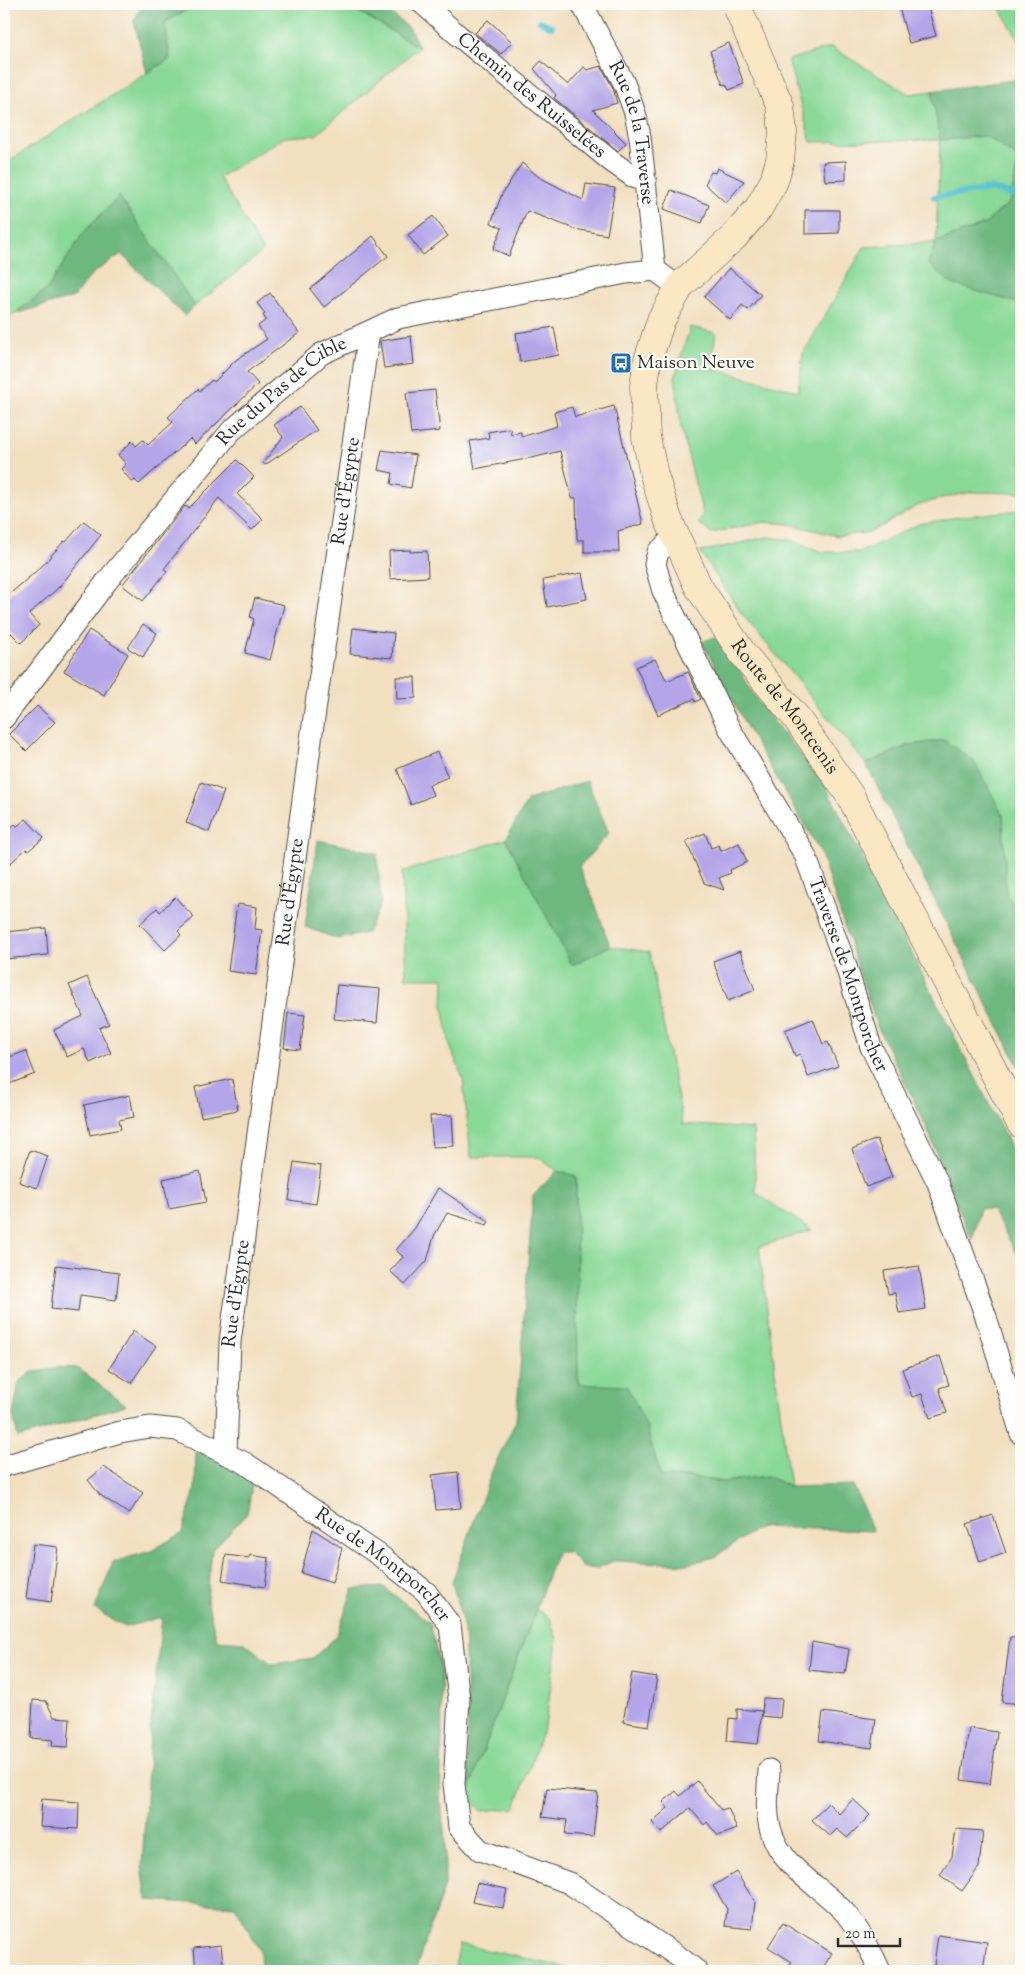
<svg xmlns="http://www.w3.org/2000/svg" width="1025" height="1975" font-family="'Sorts Mill Goudy',serif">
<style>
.green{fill:#89d897;stroke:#5a8261}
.forest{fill:#6eb880;stroke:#4c7256}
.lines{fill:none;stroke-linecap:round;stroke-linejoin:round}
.stream{stroke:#58c3d2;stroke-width:6}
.building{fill:#b3a5e8}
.street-casing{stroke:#494641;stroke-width:23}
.secondary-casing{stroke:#494641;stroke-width:29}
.street{stroke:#fff;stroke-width:21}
.secondary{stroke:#fbe7c3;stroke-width:28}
.labels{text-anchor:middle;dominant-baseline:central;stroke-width:4.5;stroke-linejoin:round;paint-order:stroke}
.street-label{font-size:19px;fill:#2b2b2b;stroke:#fdfcf7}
.poi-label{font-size:19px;fill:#2b2b2b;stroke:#fdfcf7;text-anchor:start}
</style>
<rect width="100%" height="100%" fill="#fdfcf7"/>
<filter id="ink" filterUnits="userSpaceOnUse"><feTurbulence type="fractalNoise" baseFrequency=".02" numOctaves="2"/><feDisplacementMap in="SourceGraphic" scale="10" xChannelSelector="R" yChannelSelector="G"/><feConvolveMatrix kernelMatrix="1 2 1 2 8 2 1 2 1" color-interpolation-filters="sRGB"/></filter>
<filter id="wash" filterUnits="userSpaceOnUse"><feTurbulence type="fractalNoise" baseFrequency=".0096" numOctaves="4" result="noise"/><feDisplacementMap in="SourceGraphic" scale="20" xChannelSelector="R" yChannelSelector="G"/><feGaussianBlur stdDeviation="1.12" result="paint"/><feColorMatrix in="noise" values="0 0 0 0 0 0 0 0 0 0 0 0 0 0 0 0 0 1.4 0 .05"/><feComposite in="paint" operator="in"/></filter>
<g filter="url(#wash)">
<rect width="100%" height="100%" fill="#f1dfc0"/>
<path class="green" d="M 198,4 L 345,4 L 419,47 L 316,135 L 285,137 L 219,177 L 263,251 L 195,306 L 119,196 L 84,232 L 47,289 L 4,322 L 4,164 L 169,59 L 165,22 Z
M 997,4 L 1021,4 L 1021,44 Z
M 831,47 L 909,94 L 932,91 L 940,140 L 986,136 L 1019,158 L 1010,202 L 985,224 L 936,242 L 1017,303 L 1021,300 L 1021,493 L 972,492 L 941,498 L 917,506 L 871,532 L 838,536 L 789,524 L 764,522 L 711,533 L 698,523 L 703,514 L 681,428 L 675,377 L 690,327 L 716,333 L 710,368 L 798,391 L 803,354 L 864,247 L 936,242 L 940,140 L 811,142 L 788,60 Z
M 1021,510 L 1021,913 L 1006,895 L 1003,815 L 909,745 L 866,764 L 742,614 L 700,552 L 767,537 L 791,540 L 823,552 L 860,552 L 919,524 L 957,517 Z
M 506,839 L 572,965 L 610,946 L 649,952 L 683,1124 L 753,1129 L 756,1193 L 812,1230 L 759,1247 L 790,1487 L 767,1476 L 723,1482 L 690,1477 L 661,1477 L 646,1425 L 578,1384 L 576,1176 L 557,1171 L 538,1157 L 471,1157 L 463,1079 L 450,1046 L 443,1006 L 444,978 L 406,978 L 402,872 Z
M 536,1609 L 550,1618 L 557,1640 L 546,1721 L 515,1808 L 481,1811 L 467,1795 Z
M 460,1944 L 581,1971 L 454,1971 Z"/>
<path class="forest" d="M 143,4 L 198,4 L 165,22 L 170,59 L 147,73 L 134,21 Z
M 345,4 L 380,4 L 410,29 L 419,47 Z
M 1021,79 L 1021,300 L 1017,303 L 952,284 L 928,264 L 936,242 L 985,224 L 1010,202 L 1019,158 L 986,136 L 940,140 L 932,91 Z
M 119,196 L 195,306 L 185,316 L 121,254 L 92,274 L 74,297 L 14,314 L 47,289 L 84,232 Z
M 719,635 L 758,702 L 824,783 L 1021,1166 L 1021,1261 L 992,1210 L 980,1208 L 972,1241 L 924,1121 L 877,1026 L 820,851 L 749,731 L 702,642 Z
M 944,740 L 974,761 L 1003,815 L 1006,895 L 1021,913 L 1021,1071 L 866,764 L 909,745 Z
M 587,781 L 609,833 L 579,867 L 594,901 L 610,946 L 572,965 L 506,839 L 528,800 Z
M 318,840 L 377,853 L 381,903 L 367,933 L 338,939 L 305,927 Z
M 557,1171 L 576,1176 L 578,1384 L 627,1386 L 646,1425 L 661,1477 L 690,1477 L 723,1482 L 767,1476 L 790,1487 L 853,1485 L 873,1531 L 760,1527 L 714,1557 L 688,1564 L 613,1561 L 596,1569 L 582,1567 L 569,1552 L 557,1552 L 467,1795 L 468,1721 L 464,1629 L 452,1582 L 494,1466 L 516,1421 L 533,1196 Z
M 57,1367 L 77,1368 L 126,1405 L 18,1438 L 13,1415 L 19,1382 L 32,1372 Z
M 196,1450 L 253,1480 L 247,1514 L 212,1550 L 207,1601 L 217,1640 L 243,1642 L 272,1664 L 313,1658 L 336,1637 L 353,1589 L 384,1587 L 430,1623 L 441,1671 L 442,1734 L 440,1800 L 445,1837 L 445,1885 L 415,1971 L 261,1971 L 260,1951 L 235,1906 L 147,1900 L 142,1867 L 150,1735 L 162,1617 L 125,1627 L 95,1609 L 113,1562 L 151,1551 L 182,1533 L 195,1490 Z"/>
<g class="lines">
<path class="stream" d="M 540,21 L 552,27
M 934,197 L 991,189 L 1021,197"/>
</g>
<g id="blocks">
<path class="building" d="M 898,4 L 922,4 L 923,6 L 928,7 L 936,36 L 909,43 Z
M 488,20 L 512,42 L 501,54 L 475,33 Z
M 729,43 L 744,84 L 729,90 L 726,84 L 723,85 L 710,51 Z
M 541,61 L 568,85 L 584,67 L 587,70 L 601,66 L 613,88 L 617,103 L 593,110 L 626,143 L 618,151 L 554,98 L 556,95 L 534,69 Z
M 846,161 L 846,180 L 825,181 L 823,162 Z
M 522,163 L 539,177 L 583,200 L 586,184 L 615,188 L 607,235 L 575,229 L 527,211 L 509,256 L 493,249 L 502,228 L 491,223 L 502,194 Z
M 717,168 L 744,181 L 726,203 L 705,184 L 711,172 L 715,173 Z
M 671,190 L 709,205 L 702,223 L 664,209 Z
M 805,210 L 839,210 L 839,233 L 805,234 Z
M 433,216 L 448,236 L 423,255 L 408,235 Z
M 373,236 L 388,256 L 324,307 L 310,289 Z
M 729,268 L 761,295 L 748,310 L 742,305 L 730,320 L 704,297 Z
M 270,293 L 299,333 L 247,372 L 258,384 L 195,444 L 190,439 L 139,484 L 135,480 L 132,482 L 121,469 L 126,464 L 118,455 L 132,441 L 136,446 L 143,440 L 148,445 L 173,422 L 168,417 L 198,389 L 200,391 L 212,380 L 214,382 L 236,360 L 267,339 L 258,326 L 266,320 L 263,315 L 265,314 L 257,303 Z
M 554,327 L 559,355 L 520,362 L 516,333 Z
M 411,336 L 414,364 L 384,368 L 380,341 Z
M 435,390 L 440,431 L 411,434 L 406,393 Z
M 614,406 L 643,524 L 618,531 L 619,552 L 584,552 L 584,540 L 577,540 L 576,498 L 572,498 L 560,451 L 536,457 L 475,469 L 470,441 L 489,438 L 488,432 L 510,428 L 511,434 L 521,432 L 521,437 L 557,426 L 554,412 L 572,407 L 575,417 Z
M 300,407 L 317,430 L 265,465 L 263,463 L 283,437 L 274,425 Z
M 382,450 L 416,455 L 411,488 L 391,484 L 393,473 L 378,470 Z
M 237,460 L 254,477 L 237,494 L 263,519 L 252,530 L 219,498 L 164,569 L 167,571 L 143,601 L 122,585 L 185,506 L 189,508 Z
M 84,521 L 101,535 L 60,586 L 29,614 L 39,625 L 21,643 L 6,628 L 9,624 L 4,618 L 4,599 L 42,566 L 64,541 L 66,542 Z
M 410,550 L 410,552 L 427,551 L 428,577 L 390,579 L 389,551 Z
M 582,573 L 587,599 L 547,607 L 543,580 Z
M 255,598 L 284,605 L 270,660 L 245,653 L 254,619 L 250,617 Z
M 143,624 L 157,633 L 143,657 L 128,648 Z
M 353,628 L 394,633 L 392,658 L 350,654 Z
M 89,630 L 128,654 L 104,695 L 64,671 Z
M 655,659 L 667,681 L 688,672 L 701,699 L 695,702 L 694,699 L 658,715 L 636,667 Z
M 396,677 L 415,677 L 416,698 L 397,699 Z
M 37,706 L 55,722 L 26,751 L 9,734 Z
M 437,752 L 448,777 L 429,785 L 433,795 L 411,805 L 397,769 Z
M 201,782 L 224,791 L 209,832 L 186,823 Z
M 26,819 L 44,838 L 28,851 L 26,849 L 4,869 L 4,834 L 15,824 L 17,826 Z
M 705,833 L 711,848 L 719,845 L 721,851 L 739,843 L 747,862 L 730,870 L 731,873 L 719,878 L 724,890 L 704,883 L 686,841 Z
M 175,897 L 194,917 L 178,931 L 181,935 L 165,950 L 140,924 L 157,908 L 160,912 Z
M 237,904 L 257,907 L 255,929 L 262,930 L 256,975 L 228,971 Z
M 46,928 L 48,955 L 4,959 L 4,932 Z
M 740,951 L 755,990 L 728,1001 L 713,961 Z
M 87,977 L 109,1024 L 99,1028 L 111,1053 L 90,1063 L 84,1049 L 67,1057 L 54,1030 L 83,1016 L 69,985 Z
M 337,985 L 380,989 L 377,1023 L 334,1019 Z
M 288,1013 L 305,1015 L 300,1050 L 284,1048 Z
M 813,1019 L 823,1044 L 828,1042 L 838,1066 L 808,1077 L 800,1054 L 795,1056 L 785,1030 Z
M 26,1051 L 35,1074 L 4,1086 L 4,1059 Z
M 232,1079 L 238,1110 L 201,1117 L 195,1087 Z
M 130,1095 L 134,1117 L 119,1120 L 121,1129 L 90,1135 L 84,1105 Z
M 452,1115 L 454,1146 L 433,1147 L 430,1116 Z
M 877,1139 L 892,1177 L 866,1187 L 852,1149 Z
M 30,1150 L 48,1156 L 37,1188 L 19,1182 Z
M 294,1162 L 321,1166 L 316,1204 L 289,1200 Z
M 200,1171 L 206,1202 L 169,1209 L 163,1179 Z
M 438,1188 L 489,1221 L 487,1225 L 447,1213 L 434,1236 L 427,1261 L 405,1285 L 390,1271 L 403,1257 L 396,1250 L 415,1228 Z
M 56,1265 L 119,1273 L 116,1300 L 80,1295 L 78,1312 L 51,1309 Z
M 919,1266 L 926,1309 L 899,1313 L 895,1293 L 888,1294 L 884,1271 Z
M 133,1331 L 156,1346 L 131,1383 L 109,1369 Z
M 940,1356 L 949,1385 L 939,1388 L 947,1413 L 930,1418 L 922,1394 L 912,1397 L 902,1369 Z
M 104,1467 L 143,1493 L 129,1514 L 100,1495 L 88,1480 Z
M 458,1472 L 461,1508 L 436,1510 L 432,1475 Z
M 993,1515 L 1006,1553 L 980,1562 L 967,1524 Z
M 313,1529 L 342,1548 L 332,1583 L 301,1573 Z
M 33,1544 L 58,1547 L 51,1602 L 26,1598 Z
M 226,1555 L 249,1558 L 250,1555 L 269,1558 L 265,1587 L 222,1580 Z
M 1010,1637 L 1021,1637 L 1021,1704 L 1002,1702 Z
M 812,1642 L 849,1649 L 845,1674 L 809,1670 Z
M 632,1673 L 657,1677 L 649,1726 L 623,1722 Z
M 763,1698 L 782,1699 L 780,1718 L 762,1716 Z
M 33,1700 L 46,1701 L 54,1717 L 70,1718 L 68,1747 L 52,1746 L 53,1740 L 31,1738 Z
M 737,1709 L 762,1711 L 758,1744 L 727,1741 L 729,1718 L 737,1719 Z
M 823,1712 L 876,1719 L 872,1748 L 819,1741 Z
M 969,1728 L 997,1732 L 990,1784 L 961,1780 Z
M 697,1781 L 721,1810 L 728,1808 L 737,1829 L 718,1836 L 707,1822 L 704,1825 L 690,1808 L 661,1833 L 652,1822 L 668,1808 L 663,1802 L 676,1791 L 680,1796 Z
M 547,1788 L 598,1793 L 593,1837 L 565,1835 L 567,1820 L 542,1817 Z
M 42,1799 L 79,1802 L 78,1829 L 40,1827 Z
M 853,1799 L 870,1815 L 847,1838 L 837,1829 L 830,1836 L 812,1820 L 828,1803 L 839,1814 Z
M 956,1829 L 983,1831 L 979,1867 L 962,1891 L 940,1875 L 952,1857 Z
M 736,1872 L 755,1902 L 752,1929 L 725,1926 L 727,1909 L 713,1886 Z
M 477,1883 L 507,1889 L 503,1908 L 472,1902 Z
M 783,1923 L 832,1953 L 821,1971 L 787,1971 L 792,1962 L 768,1947 Z
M 938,1935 L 987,1942 L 983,1971 L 934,1965 Z
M 221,1945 L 224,1971 L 196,1971 L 194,1948 Z"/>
</g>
</g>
<g filter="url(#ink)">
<use href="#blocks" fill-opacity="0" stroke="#494641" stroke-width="1"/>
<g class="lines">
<g class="street-casing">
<g id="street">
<path id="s1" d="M 423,4 L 459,36 L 611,161 L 635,178 L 645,180"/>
<path id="s2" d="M 582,4 L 624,83 L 635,113 L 640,137 L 655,270"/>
<path id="s3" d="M 675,536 L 658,552 L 655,564 L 663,591 L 728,726 L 805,855 L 846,966 L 871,1047 L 938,1183 L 986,1317 L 1021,1434"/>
<path id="s4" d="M 4,718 L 107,581 L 231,431 L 321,354 L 398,318 L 626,273 L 655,270 L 670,281 L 681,285"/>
<path id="s5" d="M 226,1454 L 230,1342 L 313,725 L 369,332"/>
<path id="s6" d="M 4,1466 L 120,1432 L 150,1427 L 177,1430 L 245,1463 L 379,1555 L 426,1592 L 450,1625 L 459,1699 L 454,1784 L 459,1827 L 480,1850 L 569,1883 L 679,1957 L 697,1971"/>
<path d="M 769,1770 C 768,1790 765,1812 771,1831 C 783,1871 823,1886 847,1915 C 860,1932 872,1952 880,1971"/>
</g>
</g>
<g class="secondary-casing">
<g id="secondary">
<path id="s7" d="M 736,4 L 780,106 L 783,132 L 780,160 L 774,181 L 758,209 L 734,237 L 681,285 L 661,320 L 647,363 L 644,386 L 646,437 L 654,475 L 668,519 L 698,586 L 743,654 L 795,716 L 851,797 L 1021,1124"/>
</g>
</g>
<use href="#street" class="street"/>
<use href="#secondary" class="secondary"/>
</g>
</g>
<defs>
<g id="bus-square" transform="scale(1.125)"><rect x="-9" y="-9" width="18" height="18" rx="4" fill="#1f6fb2" stroke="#fdfcf7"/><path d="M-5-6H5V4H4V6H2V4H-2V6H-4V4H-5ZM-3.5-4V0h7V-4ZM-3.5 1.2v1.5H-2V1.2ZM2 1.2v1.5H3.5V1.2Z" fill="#fff"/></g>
</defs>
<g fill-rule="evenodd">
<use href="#bus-square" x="621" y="363"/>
</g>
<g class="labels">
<g class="street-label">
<text stroke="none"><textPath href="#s1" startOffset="142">Chemin des Ruisselées</textPath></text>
<text stroke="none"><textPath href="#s2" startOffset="140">Rue de la Traverse</textPath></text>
<text stroke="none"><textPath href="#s4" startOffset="431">Rue du Pas de Cible</textPath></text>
<text stroke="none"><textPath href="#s5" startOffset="971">Rue d'Égypte</textPath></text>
<text stroke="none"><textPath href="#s7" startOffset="795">Route de Montcenis</textPath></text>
<text stroke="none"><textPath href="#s5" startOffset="566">Rue d'Égypte</textPath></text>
<text stroke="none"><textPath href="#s3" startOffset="491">Traverse de Montporcher</textPath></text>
<text stroke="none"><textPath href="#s5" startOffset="161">Rue d'Égypte</textPath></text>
<text stroke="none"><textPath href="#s6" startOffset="426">Rue de Montporcher</textPath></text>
</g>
<g class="poi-label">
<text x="637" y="363">Maison Neuve</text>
</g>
</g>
<rect width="1025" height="1975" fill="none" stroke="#fdfcf7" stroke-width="20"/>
<path d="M838 1938v8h62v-8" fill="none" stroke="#2b2b2b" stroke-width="2.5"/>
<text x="845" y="1938" font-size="15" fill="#2b2b2b" stroke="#fdfcf7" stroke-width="4" paint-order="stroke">20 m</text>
</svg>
